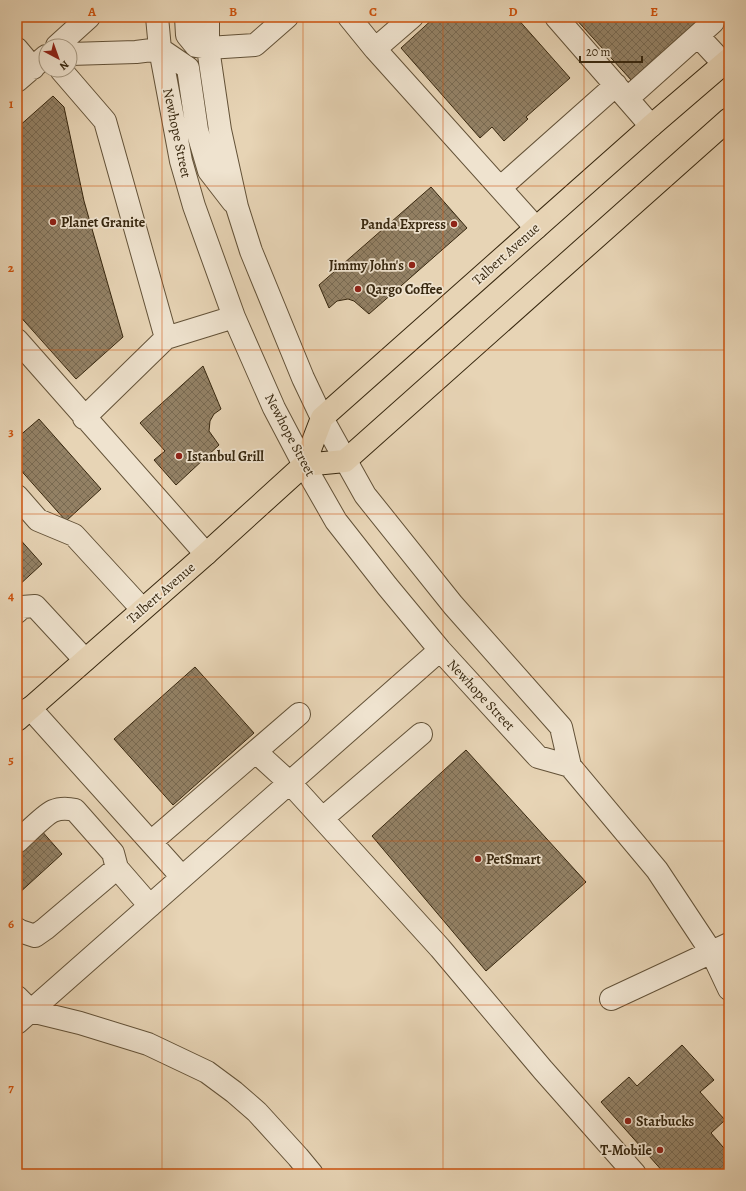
<svg xmlns="http://www.w3.org/2000/svg" width="746" height="1191" font-family="Alegreya,serif">
<style>
.building{fill:url(#building-cross-hatch);stroke:#37270f}
.lines{fill:none;stroke-linecap:round;stroke-linejoin:round}
.minor-casing{stroke:#635238;stroke-width:24}
.major-casing{stroke:#37270f;stroke-width:24}
.minor{stroke:#efe3cf;stroke-width:22}
.major{stroke:#e7d4b5;stroke-width:22}
.grid{fill:none;stroke:#cd520c;stroke-width:1;stroke-opacity:0.55}
.poi-dot{fill:#8f2418;stroke:#efe3cf;stroke-width:1.5}
.labels{text-anchor:middle;dominant-baseline:central;stroke-width:3.5;stroke-linejoin:round;paint-order:stroke}
.street-label{font-size:14px;fill:#37270f;stroke:#efe3cf}
.poi-label{font-size:14px;font-weight:bold;fill:#37270f;stroke:#efe3cf;text-anchor:start}
.neatline{fill:none;stroke:#cd520c;stroke-width:1.5}
.grid-label{font-size:13px;text-anchor:middle;font-weight:bold;fill:#cd520c}
</style>
<defs>
<pattern id="building-cross-hatch" width="8" height="8" patternUnits="userSpaceOnUse"><rect width="8" height="8" fill="#938165"/><path d="M0 0l8 8M0 8l8-8" fill="none" stroke="#796a52"/></pattern>
</defs>
<rect width="100%" height="100%" fill="#e7d4b5"/>
<filter id="stains"><feTurbulence type="fractalNoise" baseFrequency=".005" numOctaves="4"/><feColorMatrix values="0 0 0 0 .2 0 0 0 0 .09 0 0 0 0 .02 0 0 0 .5 -.17"/></filter>
<radialGradient id="worn" r=".72"><stop offset=".6" stop-color="#630" stop-opacity="0"/><stop offset="1" stop-color="#630" stop-opacity=".3"/></radialGradient>
<path class="building" d="M 435,17 L 516,17 L 570,78 L 526,117 L 528,119 L 504,141 L 492,127 L 480,138 L 401,48 Z
M 574,17 L 701,17 L 702,19 L 632,81 Z
M 53,96 L 64,107 L 84,201 L 123,337 L 76,379 L 17,313 L 17,128 Z
M 431,187 L 467,228 L 369,314 L 354,301 L 348,299 L 337,301 L 329,308 L 319,285 Z
M 203,366 L 221,409 L 214,414 L 210,421 L 209,431 L 219,445 L 176,485 L 154,460 L 165,451 L 140,423 Z
M 39,419 L 101,489 L 66,521 L 17,466 L 17,438 Z
M 17,536 L 42,564 L 17,587 Z
M 195,667 L 254,733 L 173,805 L 114,739 Z
M 466,750 L 586,882 L 486,971 L 372,836 Z
M 40,829 L 62,854 L 17,895 L 17,850 Z
M 682,1045 L 714,1080 L 700,1092 L 725,1120 L 711,1133 L 729,1154 L 729,1168 L 722,1174 L 665,1174 L 601,1102 L 629,1077 L 637,1086 Z"/>
<g class="lines">
<g class="minor-casing">
<path id="minor" d="M 157,17 L 160,49 L 181,161 L 194,206 L 234,317 L 274,408 L 304,465 L 336,521 L 387,586 L 440,650 L 538,757 L 570,766
M 186,17 L 187,35 L 196,46 L 208,48 L 255,45 L 287,17
M 208,17 L 208,48 L 220,130 L 237,207 L 251,251 L 303,378 L 322,418 L 365,495 L 453,605 L 561,727 L 570,766 L 657,870 L 712,953 L 729,989
M 349,17 L 375,49
M 412,17 L 375,49 L 536,228
M 556,17 L 651,126
M 698,36 L 724,64
M 57,46 L 89,17
M 17,49 L 33,68
M 70,54 L 136,52 L 160,49 L 188,68 L 197,130 L 209,171 L 233,202
M 61,70 L 105,121 L 166,338
M 17,81 L 46,56
M 628,98 L 713,22 L 714,17
M 500,188 L 616,85
M 17,340 L 206,554
M 84,418 L 166,338 L 234,317
M 17,496 L 38,520 L 74,535 L 142,609
M 17,612 L 22,607 L 35,606 L 85,660
M 30,708 L 182,877
M 256,752 L 290,783 L 440,948 L 543,1070 L 635,1174
M 323,818 L 421,734
M 17,842 C 25,835 44,815 53,811 C 60,808 67,808 75,810 L 113,853 L 117,868
M 151,842 L 299,714
M 17,929 L 20,931 L 35,936 L 45,929 L 117,868 L 150,906
M 17,997 L 31,1011 L 80,1023 L 148,1044 L 207,1072 L 234,1092 L 257,1112 L 298,1157 L 312,1174
M 611,999 L 729,944
M 17,1023 L 440,650"/>
</g>
<g class="major-casing">
<path id="major" d="M 304,465 L 345,461 L 729,119
M 17,720 L 206,554 L 304,465 L 322,418 L 651,126 L 729,59"/>
</g>
<use href="#minor" class="minor"/>
<use href="#major" class="major"/>
</g>
<path class="grid" d="M 162,17 L 162,1174M 303,17 L 303,1174M 443,17 L 443,1174M 584,17 L 584,1174M 17,186 L 729,186M 17,350 L 729,350M 17,514 L 729,514M 17,677 L 729,677M 17,841 L 729,841M 17,1005 L 729,1005"/>
<g class="poi-dot">
<circle cx="53" cy="222" r="4"/>
<circle cx="454" cy="224" r="4"/>
<circle cx="412" cy="265" r="4"/>
<circle cx="358" cy="289" r="4"/>
<circle cx="179" cy="456" r="4"/>
<circle cx="478" cy="859" r="4"/>
<circle cx="628" cy="1121" r="4"/>
<circle cx="660" cy="1150" r="4"/>
</g>
<g class="labels">
<g class="street-label">
<text transform="translate(177 133) rotate(78)">Newhope Street</text>
<text transform="translate(506 254) rotate(-42)">Talbert Avenue</text>
<text transform="translate(290 435) rotate(62)">Newhope Street</text>
<text transform="translate(161 593) rotate(-41)">Talbert Avenue</text>
<text transform="translate(481 695) rotate(47)">Newhope Street</text>
</g>
<g class="poi-label">
<text x="61" y="222">Planet Granite</text>
<text x="446" y="224" text-anchor="end">Panda Express</text>
<text x="404" y="265" text-anchor="end">Jimmy John's</text>
<text x="366" y="289">Qargo Coffee</text>
<text x="187" y="456">Istanbul Grill</text>
<text x="486" y="859">PetSmart</text>
<text x="636" y="1121">Starbucks</text>
<text x="652" y="1150" text-anchor="end">T-Mobile</text>
</g>
</g>
<rect width="746" height="1191" fill="none" stroke="#e7d4b5" stroke-width="44"/>
<g transform="translate(58 58) rotate(139)"><circle r="19" fill="#efe3cf" stroke="#a59882"/>
<path d="M0-3L7 15L0 10L-7 15Z" fill="#8f2418"/>
<text y="-6" font-size="11" font-weight="bold" text-anchor="middle" fill="#37270f">N</text>
</g>
<path d="M580 56v6h62v-6" fill="none" stroke="#37270f" stroke-width="2"/>
<text x="586" y="56" font-size="12" fill="#37270f" stroke="#efe3cf" stroke-width="3" paint-order="stroke">20 m</text>
<rect x="22" y="22" width="702" height="1147" class="neatline"/>
<g class="grid-label">
<text x="92" y="16">A</text>
<text x="233" y="16">B</text>
<text x="373" y="16">C</text>
<text x="513" y="16">D</text>
<text x="654" y="16">E</text>
<text x="11" y="108">1</text>
<text x="11" y="272">2</text>
<text x="11" y="436">3</text>
<text x="11" y="600">4</text>
<text x="11" y="764">5</text>
<text x="11" y="928">6</text>
<text x="11" y="1092">7</text>
</g>
<rect width="100%" height="100%" filter="url(#stains)"/>
<rect width="100%" height="100%" fill="url(#worn)"/>
</svg>
